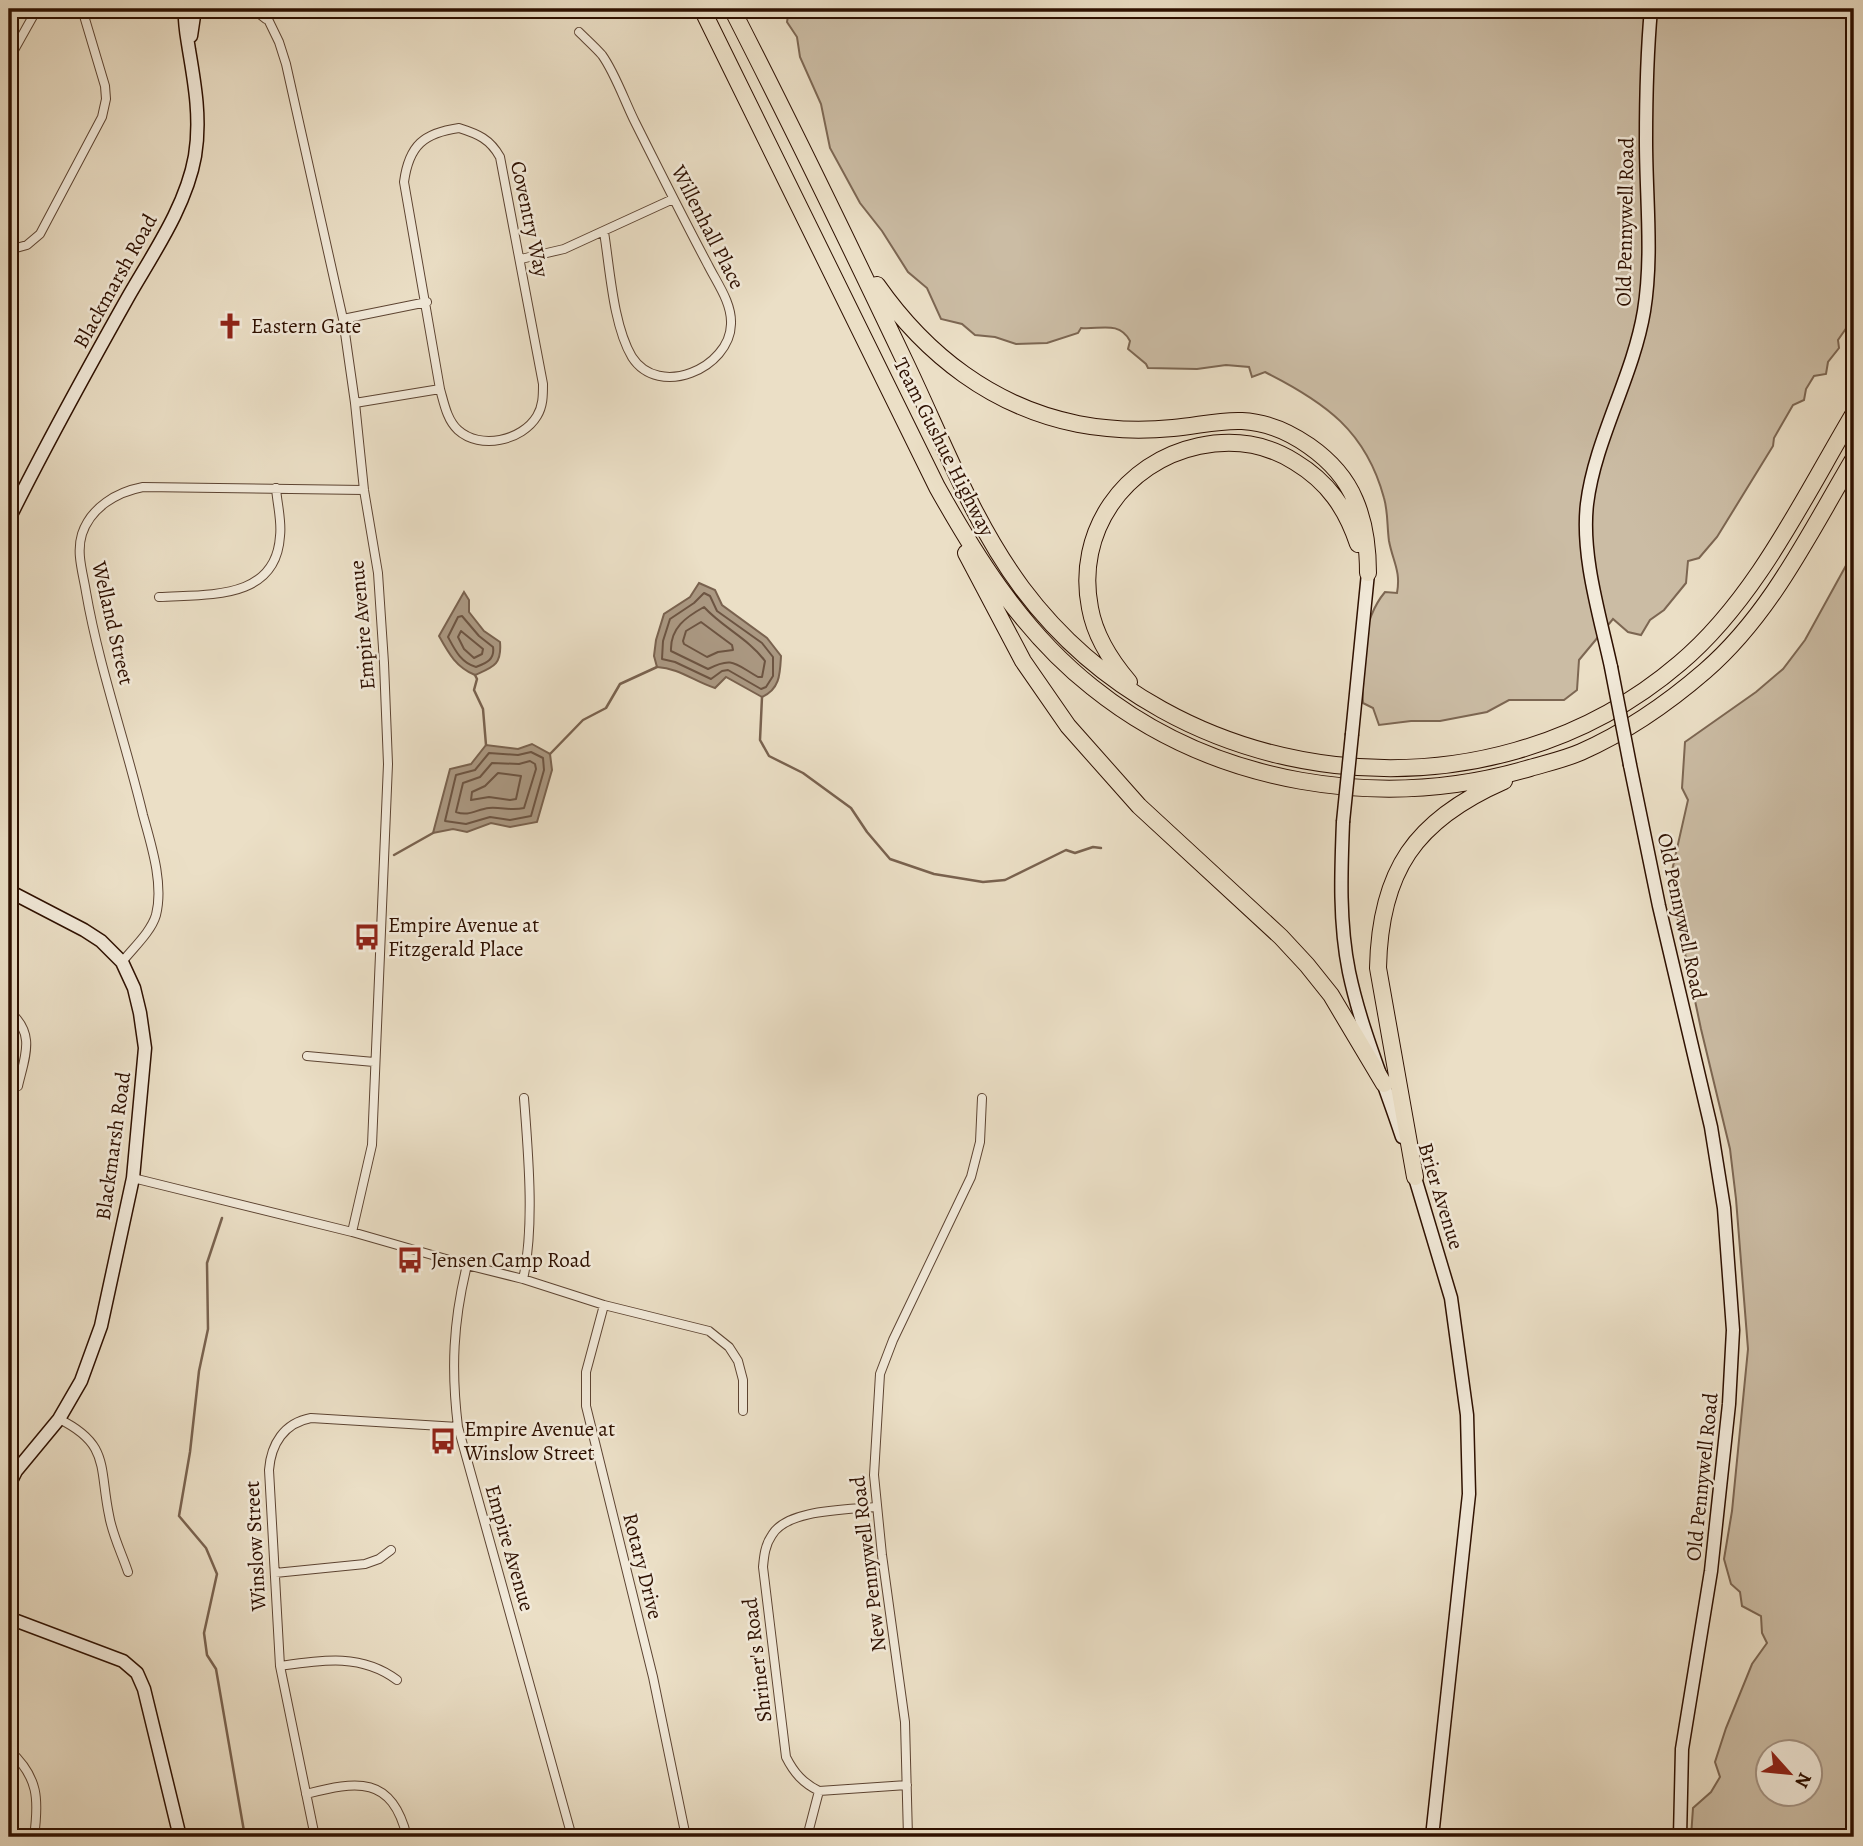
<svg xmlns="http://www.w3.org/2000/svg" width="1863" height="1846" font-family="Alegreya,serif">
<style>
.green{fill:#cbbca4;stroke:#7c6652;stroke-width:2;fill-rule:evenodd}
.water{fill:#ab9983;stroke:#79624f;stroke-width:2}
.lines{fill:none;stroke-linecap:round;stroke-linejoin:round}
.shore{stroke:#6c5442;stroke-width:2}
.stream{stroke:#79624f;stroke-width:2.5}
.street-casing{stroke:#5d4432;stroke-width:10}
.secondary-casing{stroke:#2e1000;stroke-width:15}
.highway-casing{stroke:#2e1000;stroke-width:18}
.street{stroke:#f2eada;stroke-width:8}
.secondary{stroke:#f2eada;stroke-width:12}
.highway{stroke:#ebdfc6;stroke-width:16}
.secondary-bridge-casing{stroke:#2e1000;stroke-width:15;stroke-linecap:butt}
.secondary-bridge{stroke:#f2eada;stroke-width:12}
.labels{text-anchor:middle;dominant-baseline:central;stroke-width:5;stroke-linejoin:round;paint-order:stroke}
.street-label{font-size:21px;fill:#2e1000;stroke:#f2eada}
.poi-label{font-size:21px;fill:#2e1000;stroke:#f2eada;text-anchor:start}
</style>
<rect width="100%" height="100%" fill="#ebdfc6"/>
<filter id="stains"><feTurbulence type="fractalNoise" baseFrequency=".00286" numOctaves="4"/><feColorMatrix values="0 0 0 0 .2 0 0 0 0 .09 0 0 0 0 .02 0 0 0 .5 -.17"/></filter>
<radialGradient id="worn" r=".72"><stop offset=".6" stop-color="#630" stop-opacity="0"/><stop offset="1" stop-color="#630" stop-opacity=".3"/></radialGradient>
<path class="green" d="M 789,9 L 1851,9 L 1854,36 L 1848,42 L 1854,81 L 1854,317 L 1838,340 L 1839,348 L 1828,362 L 1826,374 L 1814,376 L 1806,389 L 1804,400 L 1793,405 L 1774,438 L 1773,446 L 1717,537 L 1699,558 L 1688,561 L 1686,583 L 1664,610 L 1650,620 L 1641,635 L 1628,632 L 1613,619 L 1579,660 L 1577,690 L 1564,700 L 1509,700 L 1487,712 L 1440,721 L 1411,721 L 1379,725 L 1373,708 L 1363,703 C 1361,666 1360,622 1385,592 L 1397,593 C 1401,571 1393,562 1389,541 C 1387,527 1388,511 1384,498 C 1366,431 1325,402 1265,372 L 1252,377 L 1249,367 L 1226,365 L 1197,369 L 1148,368 L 1146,364 L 1128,349 L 1130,341 C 1119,320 1099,330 1081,328 L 1078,333 L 1047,343 L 1016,344 L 995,337 L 975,335 L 962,324 L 941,319 L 927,288 L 908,272 L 882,231 L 860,203 L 830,148 L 821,104 L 800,57 L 797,37 L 787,22 Z
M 1854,551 L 1854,1837 L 1691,1837 L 1693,1808 L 1711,1792 L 1720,1777 L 1715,1762 L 1726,1728 L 1752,1664 L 1767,1643 L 1762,1633 L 1761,1616 L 1742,1606 L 1740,1592 L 1731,1584 L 1724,1559 L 1732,1511 L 1748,1349 L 1736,1199 L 1730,1149 L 1701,1029 L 1671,887 L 1671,875 L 1688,800 L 1682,788 L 1685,742 L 1756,692 L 1783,669 L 1805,640 ZM 1769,1752 L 1811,1752 L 1811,1794 L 1769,1794 Z"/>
<path class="water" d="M 699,583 L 715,590 L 722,605 L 767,638 L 781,656 C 780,674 780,689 762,697 L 726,677 L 715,688 C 695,682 679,668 657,667 L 654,656 L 656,640 L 664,614 L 690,597 Z
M 464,592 L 469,600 L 469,612 L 484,631 L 500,642 C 502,665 493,667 475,675 C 456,667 449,654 439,636 Z
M 532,744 L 550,754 L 552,770 L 537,822 L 510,827 L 491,823 L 467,832 L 453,829 L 433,833 L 450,769 L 471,764 L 486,745 L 518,749 Z"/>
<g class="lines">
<path class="shore" d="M 704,593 L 710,596 L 717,611 L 762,643 L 773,657 L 773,676 L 766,687 L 761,689 L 728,670 L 722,671 L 711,679 L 675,662 L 662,659 L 663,641 L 670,619 L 694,603 Z
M 704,607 C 722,627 749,639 765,661 L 762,677 L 758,677 C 735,664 733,656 708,669 L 671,651 C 670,628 686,617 704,607 Z
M 462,616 L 479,636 L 493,647 C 495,660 486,663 476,667 C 461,663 455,650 448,637 L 458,617 Z
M 701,622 L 732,645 L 733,650 L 718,652 L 707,657 L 684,644 L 683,641 L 686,631 Z
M 461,631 L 483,649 L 482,654 L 474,658 L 464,649 L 458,637 Z
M 531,752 L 543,758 L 544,770 L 531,816 L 510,820 L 490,817 L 466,824 L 445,821 L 456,775 L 475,770 L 489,753 L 518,755 Z
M 530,761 L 535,764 L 536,769 L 524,808 C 511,811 502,807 489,808 C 477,809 469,817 456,812 L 463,783 L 480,777 L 492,763 L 519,764 Z
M 498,773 L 521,776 L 516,799 L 510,800 L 489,797 L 471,800 L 472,792 L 485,786 Z"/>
<path class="stream" d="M 475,675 L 477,679 L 474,690 L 483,709 L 486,745
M 762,697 L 760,740 L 769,756 L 803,773 L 851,808 L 867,832 L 890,859 L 934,874 L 983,882 L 1005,880 L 1066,850 L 1075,853 L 1093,847 L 1101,848
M 550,754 L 583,720 L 606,708 L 620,684 L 657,667
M 394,855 L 433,833
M 222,1218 L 207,1263 L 208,1329 L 199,1371 L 190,1452 L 179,1516 L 206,1548 L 217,1574 L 204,1633 L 207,1655 L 216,1669 L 245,1837"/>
<g class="street-casing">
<path id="street" d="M 253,9 L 266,19
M 263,9 L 279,42 L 286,64 L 343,319 L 355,403 L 364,490 L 378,573 L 384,663 L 388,764 L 372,1145 L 352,1232
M 579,32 C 587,40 595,47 602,55 C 615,73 625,102 635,122 C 659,170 683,218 708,265 C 717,283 732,303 731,324 C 730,368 659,399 632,357 C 613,325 610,269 604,232
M 9,59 L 37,9
M 459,128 C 478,134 490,139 500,157 L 543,384 C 543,396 543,406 537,416 C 522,441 480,450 458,430 C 447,420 444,403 440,389 L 404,182 C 409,145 424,133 459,128 Z
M 9,250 L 27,245 L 40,234 L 102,117 L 106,99 L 105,86 L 82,9
M 521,259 L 564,249 L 673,199
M 343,319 L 427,302
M 355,403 L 440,389
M 159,597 C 207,594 276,601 280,536 C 282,521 277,503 276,488
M 122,962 C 133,948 151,932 156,915 C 164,884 151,844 143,815 C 125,740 99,667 86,592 C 83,573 76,553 82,534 C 91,507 117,492 143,487 L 364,490
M 9,1011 C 36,1034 25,1056 18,1086
M 307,1056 L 374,1062
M 133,1178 L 352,1232 L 467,1265 L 523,1279 L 604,1305 L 709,1331 L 729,1347 L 738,1361 L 743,1380 L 743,1411
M 467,1265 C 453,1322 451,1370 458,1427 L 572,1837
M 523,1279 C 535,1227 528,1151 524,1098
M 604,1305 L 586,1372 L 586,1406 L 653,1677 L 686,1837
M 59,1419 C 110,1444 99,1467 109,1515 C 112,1534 122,1554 128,1572
M 876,1507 C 848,1510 787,1509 772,1535 C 765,1545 764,1556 763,1567 L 786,1757 C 794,1773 803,1783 819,1791 L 907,1785
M 275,1573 L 365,1564 L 379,1559 L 391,1550
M 280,1666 C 321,1660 361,1653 397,1680
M 9,1750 C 39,1777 39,1800 34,1837
M 306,1794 C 357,1781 392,1775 407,1837
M 315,1837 L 280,1666 L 269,1470 C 271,1444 284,1423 311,1418 L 458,1427
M 807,1837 L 819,1791
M 908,1837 L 905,1722 L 882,1555 L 874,1475 L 880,1374 L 893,1340 L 971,1177 L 980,1142 L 982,1098"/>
</g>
<g class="secondary-casing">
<path id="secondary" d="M 191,36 L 195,9
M 9,519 C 46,444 86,372 127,299 C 152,255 186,207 195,156 C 201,120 195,85 189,50 C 187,36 184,24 185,9
M 1611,667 C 1600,616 1581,556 1587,504 C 1595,439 1633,377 1644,311 C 1653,255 1646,198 1646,141 C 1646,97 1647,53 1651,9
M 1352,734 L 1368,573
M 1630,765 L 1659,906 L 1711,1127 L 1724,1208 L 1733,1330 L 1729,1404 L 1711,1571 L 1682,1749 L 1680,1837
M 1343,822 C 1341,872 1339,923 1349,972 C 1361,1029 1384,1082 1402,1137
M 9,891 L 84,930 L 101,941 L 122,962 L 134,988 L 140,1013 L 145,1048 L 133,1178 L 101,1326 L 81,1381 L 59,1419 L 16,1471 L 9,1485
M 1413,1171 L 1451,1298 L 1467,1415 L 1469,1494 L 1432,1837
M 9,1618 L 123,1661 L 137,1673 L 144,1689 L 180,1837"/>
</g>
<g class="highway-casing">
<path id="highway" d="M 702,9 L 937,487 C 979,562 1024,633 1092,687 C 1214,785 1381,812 1530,768 C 1547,763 1565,759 1581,752 C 1626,732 1668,703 1705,671 C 1771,614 1810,532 1854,458
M 732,9 C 793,128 851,248 908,368 C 943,442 973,522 1022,588 C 1175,793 1485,830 1680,663 C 1756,599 1804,497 1854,413
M 877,285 C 926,355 993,407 1078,424 C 1109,430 1141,431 1173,428 C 1197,426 1218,420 1242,421 C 1287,423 1338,459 1355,500 C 1365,523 1368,548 1368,573
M 966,553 L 1023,661 L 1068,726 L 1139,806 L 1281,937 L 1307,965 L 1331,995 L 1384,1084
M 1129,682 C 1111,661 1095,636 1090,608 C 1075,532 1124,462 1199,446 C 1233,439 1265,443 1295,462 C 1328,482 1346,508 1358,544
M 1415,1177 L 1378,968 C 1380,871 1415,820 1504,781"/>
</g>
<use href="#street" class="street"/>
<use href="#secondary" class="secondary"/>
<use href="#highway" class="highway"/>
<g class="secondary-bridge-casing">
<path id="secondary-bridge" d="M 1611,667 L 1630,765
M 1343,822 L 1352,734"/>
</g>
<use href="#secondary-bridge" class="secondary-bridge"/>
</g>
<defs>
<g id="church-bare" transform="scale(2.1)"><path d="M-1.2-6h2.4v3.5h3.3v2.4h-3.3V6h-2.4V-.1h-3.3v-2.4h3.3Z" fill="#8f2418" stroke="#f2eada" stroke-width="2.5" paint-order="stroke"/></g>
<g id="bus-bare" transform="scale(2.1)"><path d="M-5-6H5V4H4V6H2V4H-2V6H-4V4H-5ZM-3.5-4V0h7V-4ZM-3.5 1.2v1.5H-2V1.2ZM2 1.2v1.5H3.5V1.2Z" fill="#8f2418" stroke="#f2eada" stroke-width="2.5" paint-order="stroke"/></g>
</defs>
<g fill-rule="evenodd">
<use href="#church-bare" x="230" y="326"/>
<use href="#bus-bare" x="367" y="937"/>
<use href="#bus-bare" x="410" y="1260"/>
<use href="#bus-bare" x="443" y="1441"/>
</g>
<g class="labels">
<g class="street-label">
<text transform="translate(530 219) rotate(78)">Coventry Way</text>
<text transform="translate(1625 222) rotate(-89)">Old Pennywell Road</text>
<text transform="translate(708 227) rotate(63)">Willenhall Place</text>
<text transform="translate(115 281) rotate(-61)">Blackmarsh Road</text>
<text transform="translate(944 447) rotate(63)">Team Gushue Highway</text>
<text transform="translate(113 623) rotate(77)">Welland Street</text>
<text transform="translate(362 625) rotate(-95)">Empire Avenue</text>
<text transform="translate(1682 916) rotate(78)">Old Pennywell Road</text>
<text transform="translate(113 1146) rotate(-82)">Blackmarsh Road</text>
<text transform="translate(1441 1196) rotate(73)">Brier Avenue</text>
<text transform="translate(1702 1477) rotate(-84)">Old Pennywell Road</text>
<text transform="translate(255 1546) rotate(-93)">Winslow Street</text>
<text transform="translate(510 1548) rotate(74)">Empire Avenue</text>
<text transform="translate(868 1564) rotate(-97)">New Pennywell Road</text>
<text transform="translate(643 1566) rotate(76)">Rotary Drive</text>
<text transform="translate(757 1660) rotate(-97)">Shriner's Road</text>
</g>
<g class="poi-label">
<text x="251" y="326">Eastern Gate</text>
<text x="388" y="925">Empire Avenue at<tspan x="388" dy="24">Fitzgerald Place</tspan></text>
<text x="431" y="1260">Jensen Camp Road</text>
<text x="464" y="1429">Empire Avenue at<tspan x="464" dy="24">Winslow Street</tspan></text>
</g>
</g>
<rect width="1863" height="1846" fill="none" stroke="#ebdfc6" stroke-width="35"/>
<rect x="10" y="10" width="1842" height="1825" fill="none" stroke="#2e1000" stroke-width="3.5"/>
<rect x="18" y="18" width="1828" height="1811" fill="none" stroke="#2e1000" stroke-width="2"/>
<g transform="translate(1789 1773) rotate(117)"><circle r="33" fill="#f2eada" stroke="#a49383" stroke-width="2"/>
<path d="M0-5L12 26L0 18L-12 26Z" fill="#8f2418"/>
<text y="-10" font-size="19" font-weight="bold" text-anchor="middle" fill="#2e1000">N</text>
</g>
<rect width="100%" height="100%" filter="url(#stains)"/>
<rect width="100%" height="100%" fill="url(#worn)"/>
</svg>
